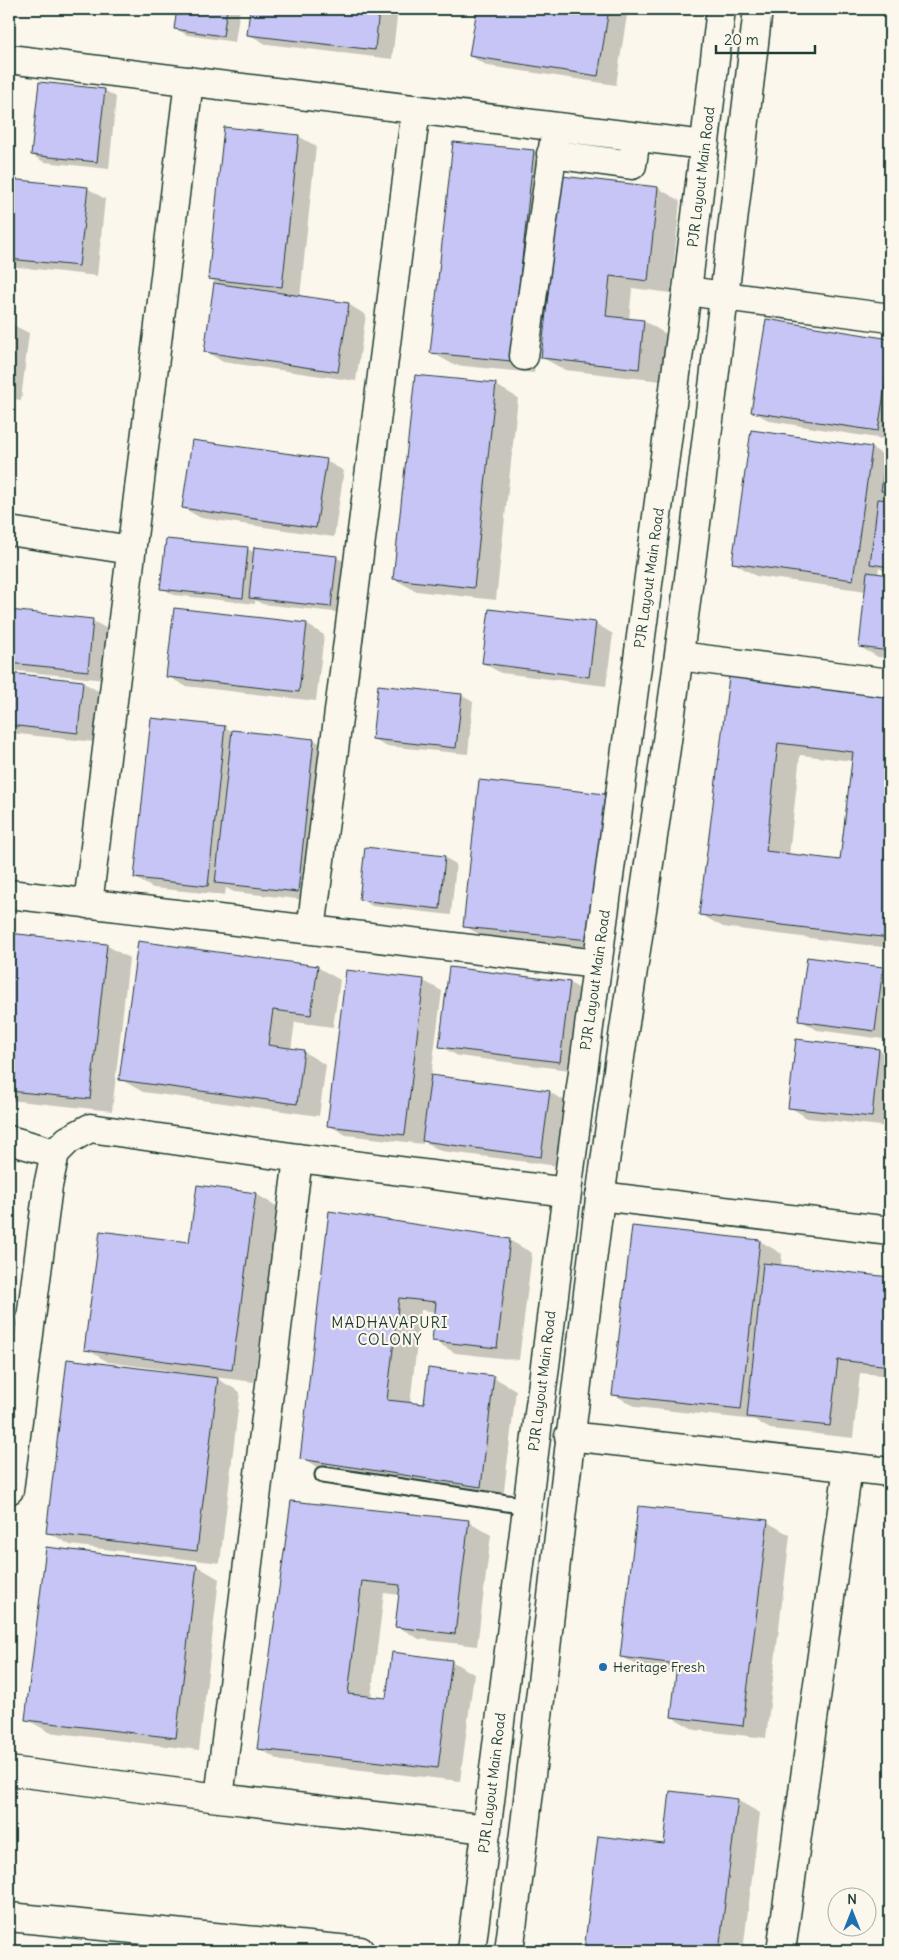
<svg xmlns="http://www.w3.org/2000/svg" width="899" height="1960" font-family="Delius,sans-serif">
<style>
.shadow{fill:#0003;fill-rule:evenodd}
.building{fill:#c7c4f6;stroke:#1f3d34;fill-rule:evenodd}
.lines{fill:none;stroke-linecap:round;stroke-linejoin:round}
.lane-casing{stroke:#1f3d34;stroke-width:19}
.street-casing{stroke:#1f3d34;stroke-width:31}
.secondary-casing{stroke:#1f3d34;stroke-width:31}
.lane{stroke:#fbf7ec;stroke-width:15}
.street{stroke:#fbf7ec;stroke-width:28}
.secondary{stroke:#fbf7ec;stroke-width:28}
.poi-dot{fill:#1f6fb2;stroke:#fbf7ec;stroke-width:2}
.labels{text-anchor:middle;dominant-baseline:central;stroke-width:4.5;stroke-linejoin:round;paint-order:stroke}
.street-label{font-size:14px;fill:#1f3d34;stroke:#fbf7ec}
.poi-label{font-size:14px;fill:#1f3d34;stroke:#fbf7ec;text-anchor:start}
.neighbourhood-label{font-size:15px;letter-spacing:1px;fill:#1f3d34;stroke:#fbf7ec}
</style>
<rect width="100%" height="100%" fill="#fbf7ec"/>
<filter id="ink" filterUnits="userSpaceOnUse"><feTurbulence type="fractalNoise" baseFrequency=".02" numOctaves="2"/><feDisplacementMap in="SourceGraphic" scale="10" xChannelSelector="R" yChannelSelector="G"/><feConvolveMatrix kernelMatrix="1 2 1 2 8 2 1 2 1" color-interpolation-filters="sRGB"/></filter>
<g filter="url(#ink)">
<path class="shadow" d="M 178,9 L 240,9 L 235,42 L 187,35 L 175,28 Z
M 251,9 L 398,9 L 392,59 L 266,44 L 248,34 Z
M 478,9 L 616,9 L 627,15 L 616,85 L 488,66 L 470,56 Z
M 104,90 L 116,97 L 109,169 L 44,162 L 32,155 Z
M 298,136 L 316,146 L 300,297 L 348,304 L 366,315 L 356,381 L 223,362 L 205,351 L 222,286 L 209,278 Z
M 534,151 L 556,164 L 534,373 L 454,365 L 431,352 Z
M 562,178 L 658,188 L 680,201 L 671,293 L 632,288 L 629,320 L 644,321 L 666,334 L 661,381 L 565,370 L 543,358 Z
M 9,180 L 87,188 L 105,199 L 97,276 L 9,266 Z
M 767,321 L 890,340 L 890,495 L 888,501 L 890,502 L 890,575 L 879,568 L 878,574 L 890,576 L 890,658 L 878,657 L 860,647 L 867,591 L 756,576 L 734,563 L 872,448 L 887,457 L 889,440 L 770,421 L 752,411 Z
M 9,323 L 29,333 L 21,400 L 9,398 Z
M 496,385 L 518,398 L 496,600 L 416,591 L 394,579 Z
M 326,461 L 344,471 L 334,537 L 201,518 L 183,508 Z
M 248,549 L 255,553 L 336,557 L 348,564 L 343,613 L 262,604 L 255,600 L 255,604 L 174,595 L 162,588 Z
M 9,611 L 93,621 L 111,631 L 105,680 L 9,670 Z
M 595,623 L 613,634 L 606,686 L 501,673 L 483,663 Z
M 306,624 L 324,635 L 316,701 L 185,686 L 167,676 Z
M 731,670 L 890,690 L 890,948 L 723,927 L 700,914 ZM 800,755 L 853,761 L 841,861 L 789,855 Z
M 9,674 L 82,682 L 100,692 L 95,742 L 9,733 Z
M 461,695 L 473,702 L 468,754 L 385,746 L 373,739 Z
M 153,720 L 225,727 L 233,732 L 314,740 L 332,750 L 315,901 L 234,892 L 226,888 L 225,895 L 153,888 L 135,878 Z
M 605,795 L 627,808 L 612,952 L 487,939 L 465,926 Z
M 444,857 L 456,864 L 451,915 L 372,906 L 360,899 Z
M 9,934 L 106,945 L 129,958 L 112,1111 L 9,1100 Z
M 317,967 L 340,980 L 333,1027 L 295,1022 L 291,1050 L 304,1052 L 326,1065 L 319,1116 L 143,1092 L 120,1079 Z
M 450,969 L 570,983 L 588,994 L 578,1071 L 458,1056 L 440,1046 Z
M 883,969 L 890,973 L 890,1040 L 817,1030 L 800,1020 Z
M 347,971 L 424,981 L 442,991 L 431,1076 L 549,1092 L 567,1102 L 558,1166 L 441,1151 L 423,1141 L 423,1144 L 346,1135 L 328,1125 Z
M 797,1041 L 879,1050 L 890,1056 L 890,1127 L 807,1118 L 790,1107 Z
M 256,1194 L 278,1207 L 254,1382 L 214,1377 L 240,1392 L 220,1563 L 70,1545 L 48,1532 L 166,1370 L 108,1362 L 86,1349 L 191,1244 Z
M 330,1212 L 509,1240 L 532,1253 L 519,1360 L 455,1353 L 433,1340 L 436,1312 L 421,1310 L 410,1404 L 425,1406 L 493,1377 L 516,1390 L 503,1499 L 324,1471 L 302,1458 Z
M 633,1227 L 760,1241 L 782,1254 L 781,1266 L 890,1278 L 890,1376 L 860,1373 L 853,1438 L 770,1429 L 755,1420 L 636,1407 L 613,1394 Z
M 292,1503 L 469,1522 L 491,1535 L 477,1646 L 419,1639 L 397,1626 L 401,1595 L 384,1593 L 371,1698 L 387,1699 L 451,1661 L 474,1674 L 460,1781 L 281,1761 L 258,1748 Z
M 767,1522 L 790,1535 L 766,1738 L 695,1730 L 672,1717 L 678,1673 L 644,1669 L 621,1656 Z
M 47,1548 L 197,1566 L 219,1579 L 199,1750 L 49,1732 L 26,1719 Z
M 737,1800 L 760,1813 L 743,1951 L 585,1951 L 599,1837 L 665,1845 Z"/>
<path class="building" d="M 177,9 L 227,9 L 223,36 L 174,29 Z
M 250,9 L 379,9 L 375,50 L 247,35 Z
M 477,9 L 609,9 L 598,76 L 469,56 Z
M 39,82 L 105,89 L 97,162 L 31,155 Z
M 224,127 L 299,135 L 282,287 L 208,279 Z
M 453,142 L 534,150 L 511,361 L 430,353 Z
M 561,176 L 658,187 L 648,281 L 610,276 L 606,316 L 644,320 L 639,369 L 541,358 Z
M 9,179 L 88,187 L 79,266 L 9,259 Z
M 214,283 L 349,303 L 338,372 L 204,352 Z
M 766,319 L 890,339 L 890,355 L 878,431 L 751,412 Z
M 9,321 L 12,322 L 9,350 Z
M 415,375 L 496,383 L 474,588 L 393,579 Z
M 890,424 L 890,492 L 881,491 Z
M 751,430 L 872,447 L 853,580 L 732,563 Z
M 192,440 L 327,459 L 316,528 L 182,508 Z
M 878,499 L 890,500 L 890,567 L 870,564 Z
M 166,539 L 248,547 L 243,598 L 160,589 Z
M 254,547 L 337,556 L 331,607 L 249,598 Z
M 867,572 L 890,575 L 890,651 L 859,647 Z
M 174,608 L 307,623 L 299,692 L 166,677 Z
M 489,609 L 596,622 L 589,677 L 482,663 Z
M 9,610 L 93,619 L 88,671 L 9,663 Z
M 730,669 L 890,689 L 890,938 L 699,915 ZM 778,743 L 853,752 L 840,860 L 766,851 Z
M 9,673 L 83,681 L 78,733 L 9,725 Z
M 378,685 L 462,694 L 456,748 L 372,739 Z
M 151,718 L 225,726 L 208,886 L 134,878 Z
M 232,730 L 314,739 L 298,892 L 215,883 Z
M 479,780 L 605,794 L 589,940 L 463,927 Z
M 365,847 L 445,856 L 440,909 L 359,900 Z
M 9,933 L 107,944 L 90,1099 L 9,1091 Z
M 138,941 L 318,966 L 311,1015 L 273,1010 L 268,1045 L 304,1050 L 297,1104 L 119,1080 Z
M 807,957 L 883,967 L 875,1031 L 798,1021 Z
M 449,967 L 570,982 L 560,1062 L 439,1047 Z
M 346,970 L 424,979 L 405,1135 L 327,1126 Z
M 796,1039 L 879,1049 L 872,1117 L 788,1108 Z
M 431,1075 L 550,1091 L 541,1157 L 422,1141 Z
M 197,1185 L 256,1193 L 232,1370 L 84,1350 L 100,1231 L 189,1242 Z
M 329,1211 L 510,1239 L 497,1348 L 432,1341 L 436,1302 L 399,1298 L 387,1400 L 424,1404 L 428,1368 L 494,1376 L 481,1487 L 300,1459 Z
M 632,1226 L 760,1240 L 741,1409 L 612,1395 Z
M 763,1263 L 890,1277 L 890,1366 L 838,1360 L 830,1426 L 747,1417 Z
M 67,1359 L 218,1378 L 197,1551 L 46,1533 Z
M 291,1501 L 469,1520 L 455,1634 L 395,1627 L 400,1585 L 362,1581 L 348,1694 L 386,1698 L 392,1652 L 452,1660 L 438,1768 L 257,1749 Z
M 638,1506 L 768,1520 L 743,1726 L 671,1717 L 677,1664 L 620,1657 Z
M 46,1547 L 197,1565 L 176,1738 L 25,1720 Z
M 670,1791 L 738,1799 L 719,1951 L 584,1951 L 598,1836 L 664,1844 Z"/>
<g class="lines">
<g class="lane-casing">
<path id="lane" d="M 323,1475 L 527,1506"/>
</g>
<g class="street-casing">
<path id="street" d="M 9,59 L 704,145
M 551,154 L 632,165 L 636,138
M 687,291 L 890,318
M 524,356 L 556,127
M 9,531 L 131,550
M 679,656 L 890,683
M 9,894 L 597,964
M 88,904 L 189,81
M 311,930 L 416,109
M 9,1140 L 55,1153
M 600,1196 L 890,1231
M 569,1436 L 890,1472
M 9,1490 L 48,1186 L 55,1153 L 68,1140 L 90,1128 L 298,1158 L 567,1192
M 9,1771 L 219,1798 L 487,1829
M 219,1798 L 298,1158
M 9,1917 L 360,1951
M 781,1951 L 848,1467"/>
</g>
<g class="secondary-casing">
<path id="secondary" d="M 471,1951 L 567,1192 L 687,291 L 721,9
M 509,1951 C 542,1701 567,1449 600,1199 C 624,1017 655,836 679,654 C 708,439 733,224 758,9"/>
</g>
<use href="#lane" class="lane"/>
<use href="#street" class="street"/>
<use href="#secondary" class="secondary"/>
</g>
</g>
<circle class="poi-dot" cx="603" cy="1667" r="5"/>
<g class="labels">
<g class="street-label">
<text transform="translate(701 177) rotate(-83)">PJR Layout Main Road</text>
<text transform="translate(649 578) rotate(-82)">PJR Layout Main Road</text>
<text transform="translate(595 980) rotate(-82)">PJR Layout Main Road</text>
<text transform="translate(542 1381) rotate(-83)">PJR Layout Main Road</text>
<text transform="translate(492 1783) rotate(-83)">PJR Layout Main Road</text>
</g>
<g class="poi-label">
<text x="613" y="1667">Heritage Fresh</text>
</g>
<g class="neighbourhood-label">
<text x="390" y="1322">MADHAVAPURI<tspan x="390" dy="17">COLONY</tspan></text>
</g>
</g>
<rect width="899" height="1960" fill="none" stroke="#fbf7ec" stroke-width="30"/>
<rect x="15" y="15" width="869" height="1930" fill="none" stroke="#1f3d34" stroke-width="2" filter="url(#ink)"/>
<g transform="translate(852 1912)"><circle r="24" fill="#fbf7ec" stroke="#a3ada2"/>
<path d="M0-4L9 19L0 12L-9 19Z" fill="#1f6fb2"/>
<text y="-8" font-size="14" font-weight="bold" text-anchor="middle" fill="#1f3d34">N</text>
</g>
<path d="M716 45v8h99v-8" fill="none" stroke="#1f3d34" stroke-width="2.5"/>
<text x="724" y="45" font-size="15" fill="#1f3d34" stroke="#fbf7ec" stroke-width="4" paint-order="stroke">20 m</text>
</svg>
